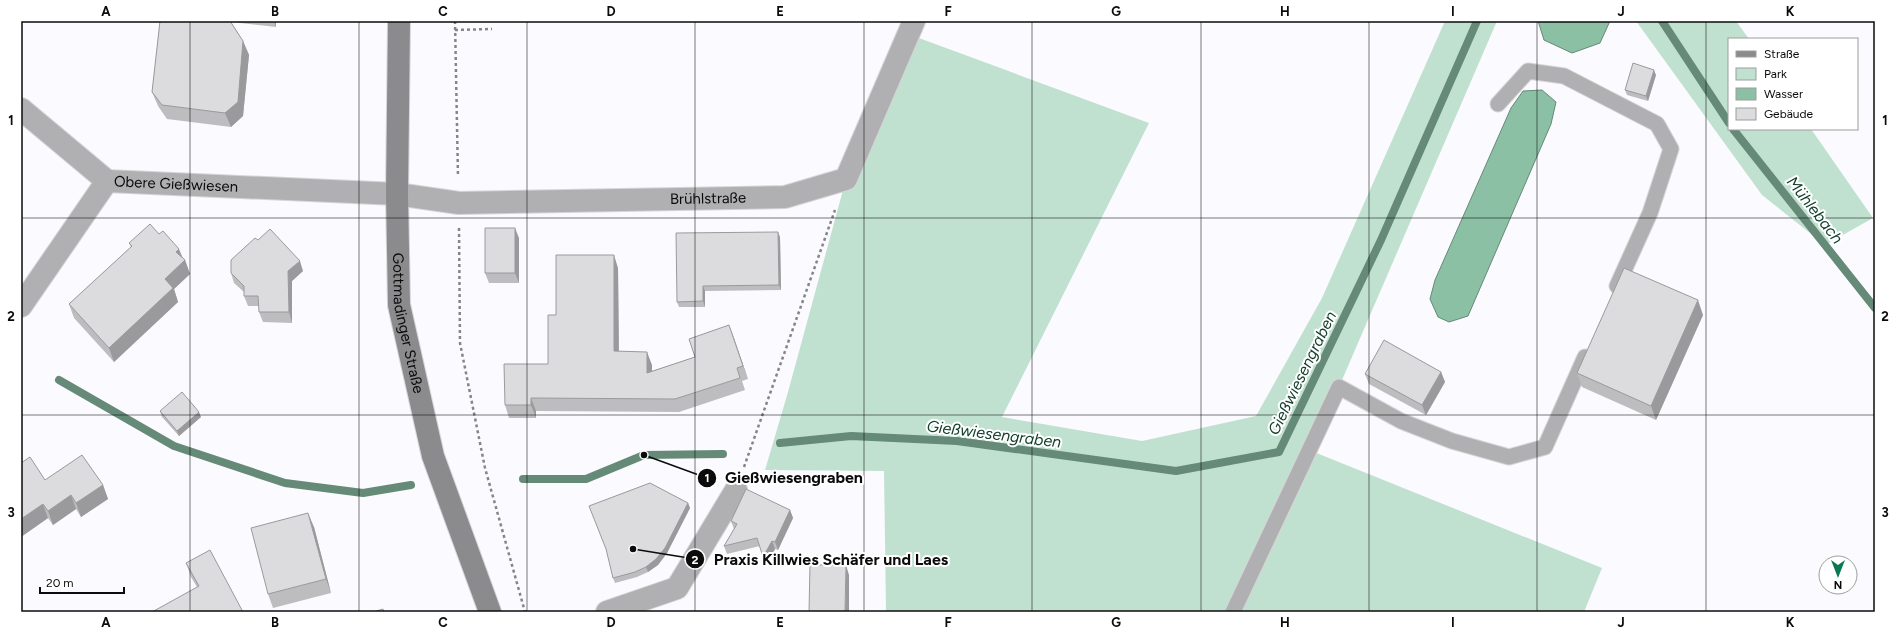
<svg xmlns="http://www.w3.org/2000/svg" width="1896" height="633" font-family="Figtree,sans-serif">
<style>
.green{fill:#c1e1d0}
.water{fill:#8bc0a5;stroke:#658a77}
.lines{fill:none;stroke-linecap:round;stroke-linejoin:round}
.stream{stroke:#658a77;stroke-width:8}
.lane-casing{stroke:#d5d4d7;stroke-width:17}
.street-casing{stroke:#d5d4d7;stroke-width:24}
.secondary-casing{stroke:#d5d4d7;stroke-width:24}
.path{stroke:#858487;stroke-width:2.5;stroke-dasharray:3 3;stroke-linecap:butt}
.lane{stroke:#b0afb1;stroke-width:15}
.street{stroke:#b0afb1;stroke-width:22}
.secondary{stroke:#8b8b8d;stroke-width:22}
.wall{fill:#bdbdc0}
.shaded-wall{fill:#9a9a9c}
.building{fill:#dcdcdf;stroke:#9a9a9c}
.grid{fill:none;stroke:#0b0b0c;stroke-width:1;stroke-opacity:0.55}
.labels{text-anchor:middle;dominant-baseline:central;stroke-width:4;stroke-linejoin:round;paint-order:stroke}
.street-label{font-size:15px;fill:#0b0b0c;stroke:#fff}
.water-label{font-size:16px;font-style:italic;fill:#15402e;stroke:#fff}
.leader{fill:none;stroke:#0b0b0c;stroke-width:1.5}
.callout-dot{fill:#0b0b0c;stroke:#fff;stroke-width:1.5}
.mark-label{font-size:12px;text-anchor:middle;font-weight:bold;fill:#fff}
.callout-label{font-size:16px;text-anchor:middle;font-weight:bold;fill:#0b0b0c;stroke:#fff;stroke-width:4;stroke-linejoin:round;paint-order:stroke}
.neatline{fill:none;stroke:#0b0b0c;stroke-width:1.5}
.grid-label{font-size:13px;text-anchor:middle;font-weight:bold;fill:#0b0b0c}
</style>
<rect width="100%" height="100%" fill="#fbfafe"/>
<path class="green" d="M 1445,21 L 1497,21 L 1339,387 L 1309,450 L 1602,568 L 1584,612 L 886,612 L 884,471 L 765,470 L 788,392 L 846,179 L 908,34 L 1149,123 L 1002,417 L 1142,441 L 1256,416 L 1322,298 Z
M 1636,21 L 1736,21 L 1749,39 L 1729,39 L 1729,129 L 1811,129 L 1873,218 L 1825,245 L 1762,195 Z"/>
<path class="water" d="M 1538,21 L 1610,21 L 1600,43 L 1572,53 L 1544,40 Z
M 1542,90 L 1556,102 L 1551,124 L 1468,316 L 1449,322 L 1438,317 L 1430,299 L 1435,280 L 1511,108 L 1523,91 Z"/>
<g class="lines">
<path class="stream" d="M 1662,21 L 1729,123
M 1733,129 L 1875,308
M 59,380 L 174,446 L 285,483 L 363,493 L 411,485
M 780,443 L 851,436 L 957,441 L 1176,471 L 1279,452 L 1381,240 L 1477,21
M 523,479 L 586,479 L 644,455 L 723,454"/>
<g class="lane-casing">
<path id="lane" d="M 1498,104 L 1528,71 L 1564,76 L 1657,124 L 1671,149 L 1650,213 L 1617,286
M 1233,612 L 1339,387 L 1401,421 L 1452,441 L 1509,457 L 1545,447 L 1585,357"/>
</g>
<g class="street-casing">
<g id="street">
<path d="M 21,109 L 107,181"/>
<path id="s1" d="M 107,181 L 397,194 L 459,203 L 785,197 L 846,179 L 914,21"/>
<path d="M 21,306 L 107,181"/>
<path d="M 607,612 L 677,588 L 736,490"/>
</g>
</g>
<g class="secondary-casing">
<g id="secondary">
<path id="s2" d="M 399,21 L 397,194 L 399,305 L 433,456 L 490,612"/>
</g>
</g>
<path class="path" d="M 455,21 L 458,177
M 455,30 L 492,29
M 459,228 L 460,343 L 485,468 L 525,612
M 744,467 L 835,210"/>
<use href="#lane" class="lane"/>
<use href="#street" class="street"/>
<use href="#secondary" class="secondary"/>
</g>
<path class="wall" d="M 160,21 L 276,21 L 276,27 L 231,22 L 243,41 L 249,55 L 243,116 L 231,127 L 167,119 L 158,106 L 152,92 Z
M 1656,75 L 1648,101 L 1627,95 L 1625,90 Z
M 159,234 L 185,260 L 190,274 L 174,289 L 178,302 L 114,362 L 74,318 L 69,304 L 131,247 L 129,243 Z
M 780,237 L 781,290 L 705,291 L 705,307 L 679,307 L 677,302 Z
M 519,238 L 519,283 L 489,283 L 485,273 Z
M 258,240 L 303,271 L 292,281 L 292,323 L 263,322 L 259,312 L 259,306 L 248,306 L 244,296 L 244,292 L 234,283 L 231,273 Z
M 618,268 L 619,352 L 652,365 L 652,371 L 695,357 L 729,325 L 748,379 L 742,381 L 745,390 L 679,412 L 536,411 L 536,418 L 509,418 L 505,405 L 548,364 L 556,315 Z
M 1703,315 L 1656,420 L 1582,387 L 1577,373 Z
M 1441,372 L 1445,382 L 1426,415 L 1369,384 L 1365,374 Z
M 160,411 L 201,417 L 179,436 L 162,417 Z
M 45,480 L 103,485 L 108,499 L 81,517 L 76,509 L 53,525 L 48,518 L 21,537 Z
M 688,503 L 690,508 L 667,553 L 658,565 L 648,572 L 637,577 L 615,583 L 613,578 Z
M 790,510 L 793,518 L 778,550 L 775,549 L 766,565 L 760,546 L 727,554 L 724,546 L 734,529 L 731,521 Z
M 314,527 L 331,593 L 273,608 L 268,594 Z
M 186,563 L 243,612 L 197,587 L 191,577 Z"/>
<path class="shaded-wall" d="M 274,21 L 276,21 L 276,27 Z
M 243,41 L 249,55 L 243,116 L 231,127 L 225,113 Z
M 1654,70 L 1656,75 L 1648,101 L 1646,96 Z
M 515,228 L 519,238 L 519,283 L 515,273 Z
M 778,232 L 780,237 L 781,290 L 779,285 Z
M 179,249 L 184,261 L 185,260 L 190,274 L 174,289 L 178,302 L 114,362 L 109,348 L 165,279 L 176,252 Z
M 614,255 L 618,268 L 619,364 L 614,351 Z
M 300,261 L 303,271 L 292,281 L 292,323 L 289,312 L 288,271 Z
M 703,286 L 705,291 L 705,307 L 703,301 Z
M 1698,300 L 1703,315 L 1656,420 L 1651,406 Z
M 729,325 L 734,338 L 748,379 L 743,366 Z
M 647,352 L 652,365 L 652,386 L 647,373 Z
M 1441,372 L 1445,382 L 1426,415 L 1422,405 Z
M 531,398 L 536,411 L 536,418 L 531,405 Z
M 199,412 L 201,417 L 179,436 L 177,431 Z
M 103,485 L 108,499 L 81,517 L 76,503 Z
M 71,495 L 76,509 L 53,525 L 48,511 Z
M 688,503 L 690,508 L 667,553 L 658,565 L 648,572 L 646,567 Z
M 43,504 L 48,518 L 21,537 L 21,519 Z
M 790,510 L 793,518 L 778,550 L 775,542 Z
M 308,513 L 314,527 L 331,593 L 326,579 Z
M 772,541 L 775,549 L 766,565 L 763,557 Z
M 846,565 L 849,575 L 849,612 L 845,612 Z"/>
<path class="building" d="M 160,21 L 230,21 L 243,41 L 238,102 L 225,113 L 162,105 L 152,92 Z
M 1633,63 L 1654,70 L 1646,96 L 1625,90 Z
M 150,224 L 159,234 L 163,231 L 179,249 L 176,252 L 185,260 L 165,279 L 173,288 L 109,348 L 69,304 L 132,246 L 129,243 Z
M 485,228 L 515,228 L 515,273 L 485,273 Z
M 270,229 L 300,261 L 288,271 L 289,312 L 259,312 L 258,296 L 244,296 L 244,286 L 231,273 L 231,260 L 255,238 L 258,240 Z
M 778,232 L 779,285 L 703,286 L 703,301 L 677,302 L 676,233 Z
M 556,255 L 614,255 L 614,351 L 647,352 L 647,373 L 695,357 L 689,339 L 729,325 L 743,366 L 737,368 L 740,378 L 675,399 L 531,398 L 531,405 L 505,405 L 504,364 L 548,364 L 548,315 L 556,315 Z
M 1624,268 L 1698,300 L 1651,406 L 1577,373 Z
M 1384,340 L 1441,372 L 1422,405 L 1365,374 Z
M 182,392 L 199,412 L 177,431 L 160,411 Z
M 82,455 L 103,485 L 76,503 L 71,495 L 48,511 L 43,504 L 21,519 L 21,463 L 30,457 L 45,480 Z
M 650,483 L 688,503 L 665,548 L 656,559 L 646,567 L 635,572 L 613,578 L 606,549 L 589,506 Z
M 746,489 L 790,510 L 775,542 L 772,541 L 763,557 L 757,538 L 724,546 L 737,524 L 731,521 Z
M 308,513 L 326,579 L 268,594 L 251,528 Z
M 210,550 L 243,612 L 152,612 L 199,586 L 186,563 Z
M 810,565 L 846,565 L 845,612 L 809,612 Z
M 383,609 L 384,612 L 373,612 Z"/>
<path class="grid" d="M 190,21 L 190,612M 359,21 L 359,612M 527,21 L 527,612M 695,21 L 695,612M 864,21 L 864,612M 1032,21 L 1032,612M 1201,21 L 1201,612M 1369,21 L 1369,612M 1537,21 L 1537,612M 1706,21 L 1706,612M 21,218 L 1875,218M 21,415 L 1875,415"/>
<g class="labels">
<g class="street-label">
<text stroke="none"><textPath href="#s1" startOffset="69">Obere Gießwiesen</textPath></text>
<text stroke="none"><textPath href="#s1" startOffset="602">Brühlstraße</textPath></text>
<text stroke="none"><textPath href="#s2" startOffset="303">Gottmadinger Straße</textPath></text>
</g>
<g class="water-label">
<text transform="translate(1815 210) rotate(52)">Mühlebach</text>
<text transform="translate(1302 373) rotate(-64)">Gießwiesengraben</text>
<text transform="translate(994 434) rotate(7)">Gießwiesengraben</text>
</g>
</g>
<path class="leader" d="M644 455L707 478M633 549L695 559"/>
<g class="callout-dot">
<circle cx="644" cy="455" r="4"/>
<circle cx="633" cy="549" r="4"/>
<circle cx="707" cy="478" r="10"/>
<circle cx="695" cy="559" r="10"/>
</g>
<g class="mark-label">
<text x="707" y="482">1</text>
<text x="695" y="564">2</text>
</g>
<g class="callout-label">
<text x="794" y="483">Gießwiesengraben</text>
<text x="831" y="565">Praxis Killwies Schäfer und Laes</text>
</g>
<rect width="1896" height="633" fill="none" stroke="#ffffff" stroke-width="44"/>
<rect x="1728" y="38" width="130" height="92" fill="#ffffff" stroke="#9d9d9e"/>
<rect x="1736" y="51" width="20" height="6" fill="#8b8b8d" stroke="#9d9d9e"/>
<text x="1764" y="58" font-size="12" fill="#0b0b0c">Straße</text>
<rect x="1736" y="68" width="20" height="12" fill="#c1e1d0" stroke="#9d9d9e"/>
<text x="1764" y="78" font-size="12" fill="#0b0b0c">Park</text>
<rect x="1736" y="88" width="20" height="12" fill="#8bc0a5" stroke="#9d9d9e"/>
<text x="1764" y="98" font-size="12" fill="#0b0b0c">Wasser</text>
<rect x="1736" y="108" width="20" height="12" fill="#dcdcdf" stroke="#9d9d9e"/>
<text x="1764" y="118" font-size="12" fill="#0b0b0c">Gebäude</text>
<g transform="translate(1838 575) rotate(180)"><circle r="19" fill="#ffffff" stroke="#9d9d9e"/>
<path d="M0-3L7 15L0 10L-7 15Z" fill="#0a7953"/>
<text y="-6" font-size="11" font-weight="bold" text-anchor="middle" fill="#0b0b0c">N</text>
</g>
<path d="M40 587v6h84v-6" fill="none" stroke="#0b0b0c" stroke-width="2"/>
<text x="46" y="587" font-size="12" fill="#0b0b0c" stroke="#ffffff" stroke-width="3" paint-order="stroke">20 m</text>
<rect x="22" y="22" width="1852" height="589" class="neatline"/>
<g class="grid-label">
<text x="106" y="16">A</text>
<text x="275" y="16">B</text>
<text x="443" y="16">C</text>
<text x="611" y="16">D</text>
<text x="780" y="16">E</text>
<text x="948" y="16">F</text>
<text x="1116" y="16">G</text>
<text x="1285" y="16">H</text>
<text x="1453" y="16">I</text>
<text x="1621" y="16">J</text>
<text x="1790" y="16">K</text>
<text x="11" y="125">1</text>
<text x="1885" y="125">1</text>
<text x="11" y="321">2</text>
<text x="1885" y="321">2</text>
<text x="11" y="517">3</text>
<text x="1885" y="517">3</text>
<text x="106" y="627">A</text>
<text x="275" y="627">B</text>
<text x="443" y="627">C</text>
<text x="611" y="627">D</text>
<text x="780" y="627">E</text>
<text x="948" y="627">F</text>
<text x="1116" y="627">G</text>
<text x="1285" y="627">H</text>
<text x="1453" y="627">I</text>
<text x="1621" y="627">J</text>
<text x="1790" y="627">K</text>
</g>
</svg>
